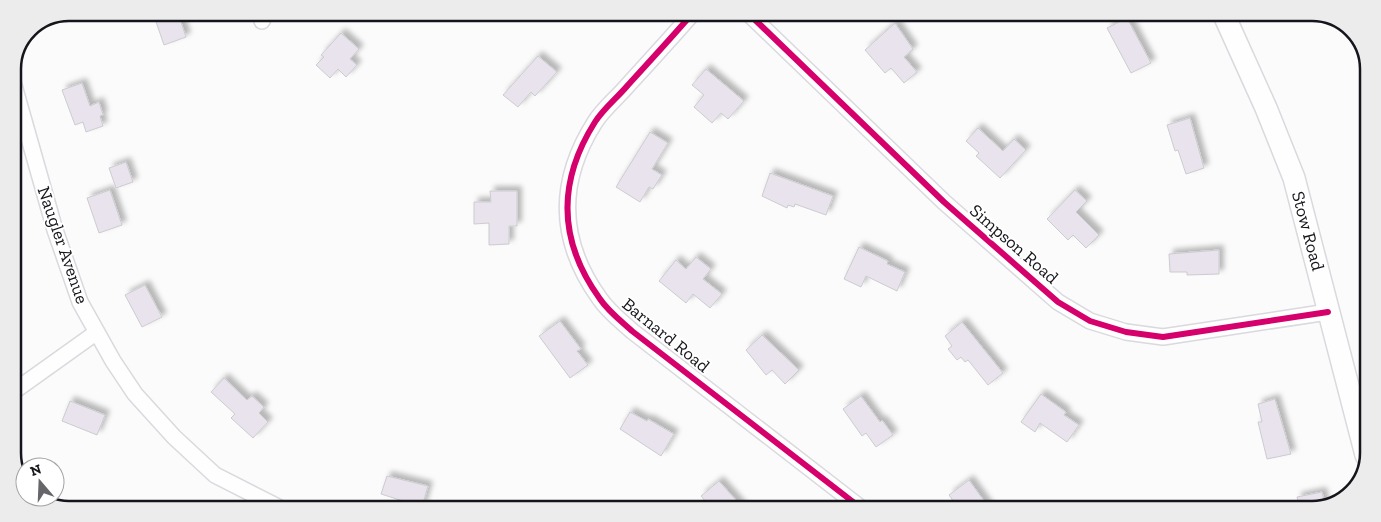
<svg xmlns="http://www.w3.org/2000/svg" width="1381" height="522" font-family="'Zilla Slab',serif">
<style>
.building{fill:#e8e3ec;stroke:#cccbce;filter:url(#shadow)}
.lines{fill:none;stroke-linecap:round;stroke-linejoin:round}
.street-casing{stroke:#d9d9de;stroke-width:18}
.secondary-casing{stroke:#d9d9de;stroke-width:24}
.street{stroke:#fefeff;stroke-width:15}
.secondary{stroke:#fefeff;stroke-width:21}
.cycleway-casing{stroke:#fff;stroke-width:9}
.cycleway{stroke:#d6006c;stroke-width:6}
.labels{text-anchor:middle;dominant-baseline:central;stroke-width:4;stroke-linejoin:round;paint-order:stroke}
.street-label{font-size:18px;fill:#15151b;stroke:#fff}
.rim{fill:none;stroke:#15151b;stroke-width:2.5}
</style>
<defs>
<filter id="shadow"><feDropShadow dx="4.5" dy="-4.5" stdDeviation="2.5" flood-color="#0004"/></filter>
</defs>
<rect width="100%" height="100%" fill="#fbfbfc"/>
<path class="building" d="M 153,13 L 178,13 L 186,37 L 164,45 Z
M 1127,18 L 1151,63 L 1131,73 L 1107,28 Z
M 895,23 L 913,49 L 904,57 L 917,72 L 904,83 L 891,68 L 885,73 L 865,50 Z
M 341,33 L 359,49 L 350,59 L 357,65 L 346,77 L 338,69 L 330,78 L 316,65 L 324,57 L 321,55 Z
M 538,56 L 557,72 L 535,96 L 531,92 L 518,107 L 503,95 Z
M 706,69 L 744,101 L 728,119 L 721,113 L 712,123 L 694,107 L 704,95 L 692,85 Z
M 82,83 L 90,106 L 99,102 L 103,115 L 100,116 L 103,126 L 86,132 L 83,122 L 75,125 L 62,90 Z
M 1190,118 L 1204,168 L 1186,174 L 1178,150 L 1175,151 L 1167,125 Z
M 978,128 L 1003,151 L 1014,139 L 1026,150 L 1000,178 L 976,156 L 979,153 L 966,141 Z
M 650,132 L 668,143 L 652,169 L 662,175 L 653,189 L 649,187 L 640,202 L 616,187 Z
M 126,162 L 133,182 L 116,188 L 109,168 Z
M 770,173 L 833,196 L 826,215 L 795,204 L 794,207 L 788,205 L 787,208 L 762,196 Z
M 110,190 L 122,225 L 99,233 L 87,198 Z
M 1075,190 L 1087,201 L 1076,212 L 1099,235 L 1086,248 L 1073,235 L 1068,240 L 1047,219 Z
M 490,191 L 517,191 L 517,226 L 509,226 L 509,244 L 489,245 L 489,223 L 474,224 L 474,202 L 491,202 Z
M 859,247 L 888,261 L 887,264 L 905,272 L 897,291 L 866,276 L 861,287 L 844,279 Z
M 1219,250 L 1219,274 L 1187,275 L 1187,272 L 1170,272 L 1169,254 Z
M 696,257 L 711,269 L 703,279 L 722,294 L 710,308 L 693,294 L 686,303 L 659,281 L 676,260 L 686,269 Z
M 145,285 L 162,317 L 142,327 L 125,295 Z
M 560,321 L 581,349 L 577,351 L 588,365 L 570,378 L 539,336 Z
M 962,322 L 1003,373 L 988,385 L 968,360 L 965,362 L 961,357 L 957,360 L 948,349 L 952,346 L 945,336 Z
M 762,335 L 799,370 L 785,384 L 772,370 L 766,375 L 746,350 Z
M 224,378 L 247,400 L 252,396 L 264,407 L 259,413 L 268,422 L 253,438 L 231,418 L 235,414 L 211,392 Z
M 1041,394 L 1066,412 L 1064,415 L 1079,425 L 1067,442 L 1040,423 L 1035,432 L 1021,422 Z
M 861,396 L 880,422 L 882,420 L 893,435 L 876,447 L 866,433 L 862,436 L 843,409 Z
M 1275,399 L 1291,454 L 1267,459 L 1258,422 L 1262,422 L 1258,404 Z
M 70,401 L 105,415 L 97,435 L 62,421 Z
M 630,412 L 647,421 L 648,419 L 674,434 L 661,456 L 620,429 Z
M 387,476 L 428,486 L 422,507 L 381,494 Z
M 969,480 L 990,509 L 959,509 L 949,495 Z
M 719,481 L 743,508 L 711,508 L 701,496 Z
M 1322,492 L 1325,506 L 1312,510 L 1300,509 L 1297,497 Z"/>
<g class="lines">
<g class="street-casing">
<path id="street" d="M 692,14 C 671,38 650,61 628,85 C 618,97 604,108 595,122 C 557,182 558,241 600,299 C 608,311 621,321 632,331 L 861,508
M 749,14 L 944,202 L 1058,302 L 1090,321 L 1126,332 L 1163,337 L 1328,312
M 262,21 L 266,13
M 13,82 L 55,230 L 80,302 L 113,361 L 135,394 L 174,437 L 215,475 L 278,507
M 13,392 L 97,332"/>
</g>
<g class="secondary-casing">
<path id="secondary" d="M 1224,15 L 1266,108 L 1294,178 L 1366,455"/>
</g>
<use href="#street" class="street"/>
<use href="#secondary" class="secondary"/>
<g class="cycleway-casing">
<path id="cycleway" d="M 692,14 C 671,38 650,61 628,85 C 618,97 604,108 595,122 C 557,182 558,241 600,299 C 608,311 621,321 632,331 L 861,508
M 749,14 L 944,202 L 1058,302 L 1090,321 L 1126,332 L 1163,337 L 1328,312"/>
</g>
<use href="#cycleway" class="cycleway"/>
</g>
<g class="labels">
<g class="street-label">
<text transform="translate(1308 231) rotate(75)">Stow Road</text>
<text transform="translate(1014 244) rotate(41)">Simpson Road</text>
<text transform="translate(63 245) rotate(71)">Naugler Avenue</text>
<text transform="translate(666 335) rotate(39)">Barnard Road</text>
</g>
</g>
<path d="M0 0H1381V522H0ZM69 21H1312A48 48 0 0 1 1360 69V453A48 48 0 0 1 1312 501H69A48 48 0 0 1 21 453V69A48 48 0 0 1 69 21Z" fill="#ececed" fill-rule="evenodd"/>
<path class="rim" d="M69 21H1312A48 48 0 0 1 1360 69V453A48 48 0 0 1 1312 501H69A48 48 0 0 1 21 453V69A48 48 0 0 1 69 21Z"/>
<g transform="translate(40 482) rotate(341)"><circle r="24" fill="#ffffff" stroke="#a1a1a4"/>
<path d="M0-4L9 19L0 12L-9 19Z" fill="#66666a"/>
<text y="-8" font-size="14" font-weight="bold" text-anchor="middle" fill="#15151b">N</text>
</g>
</svg>
